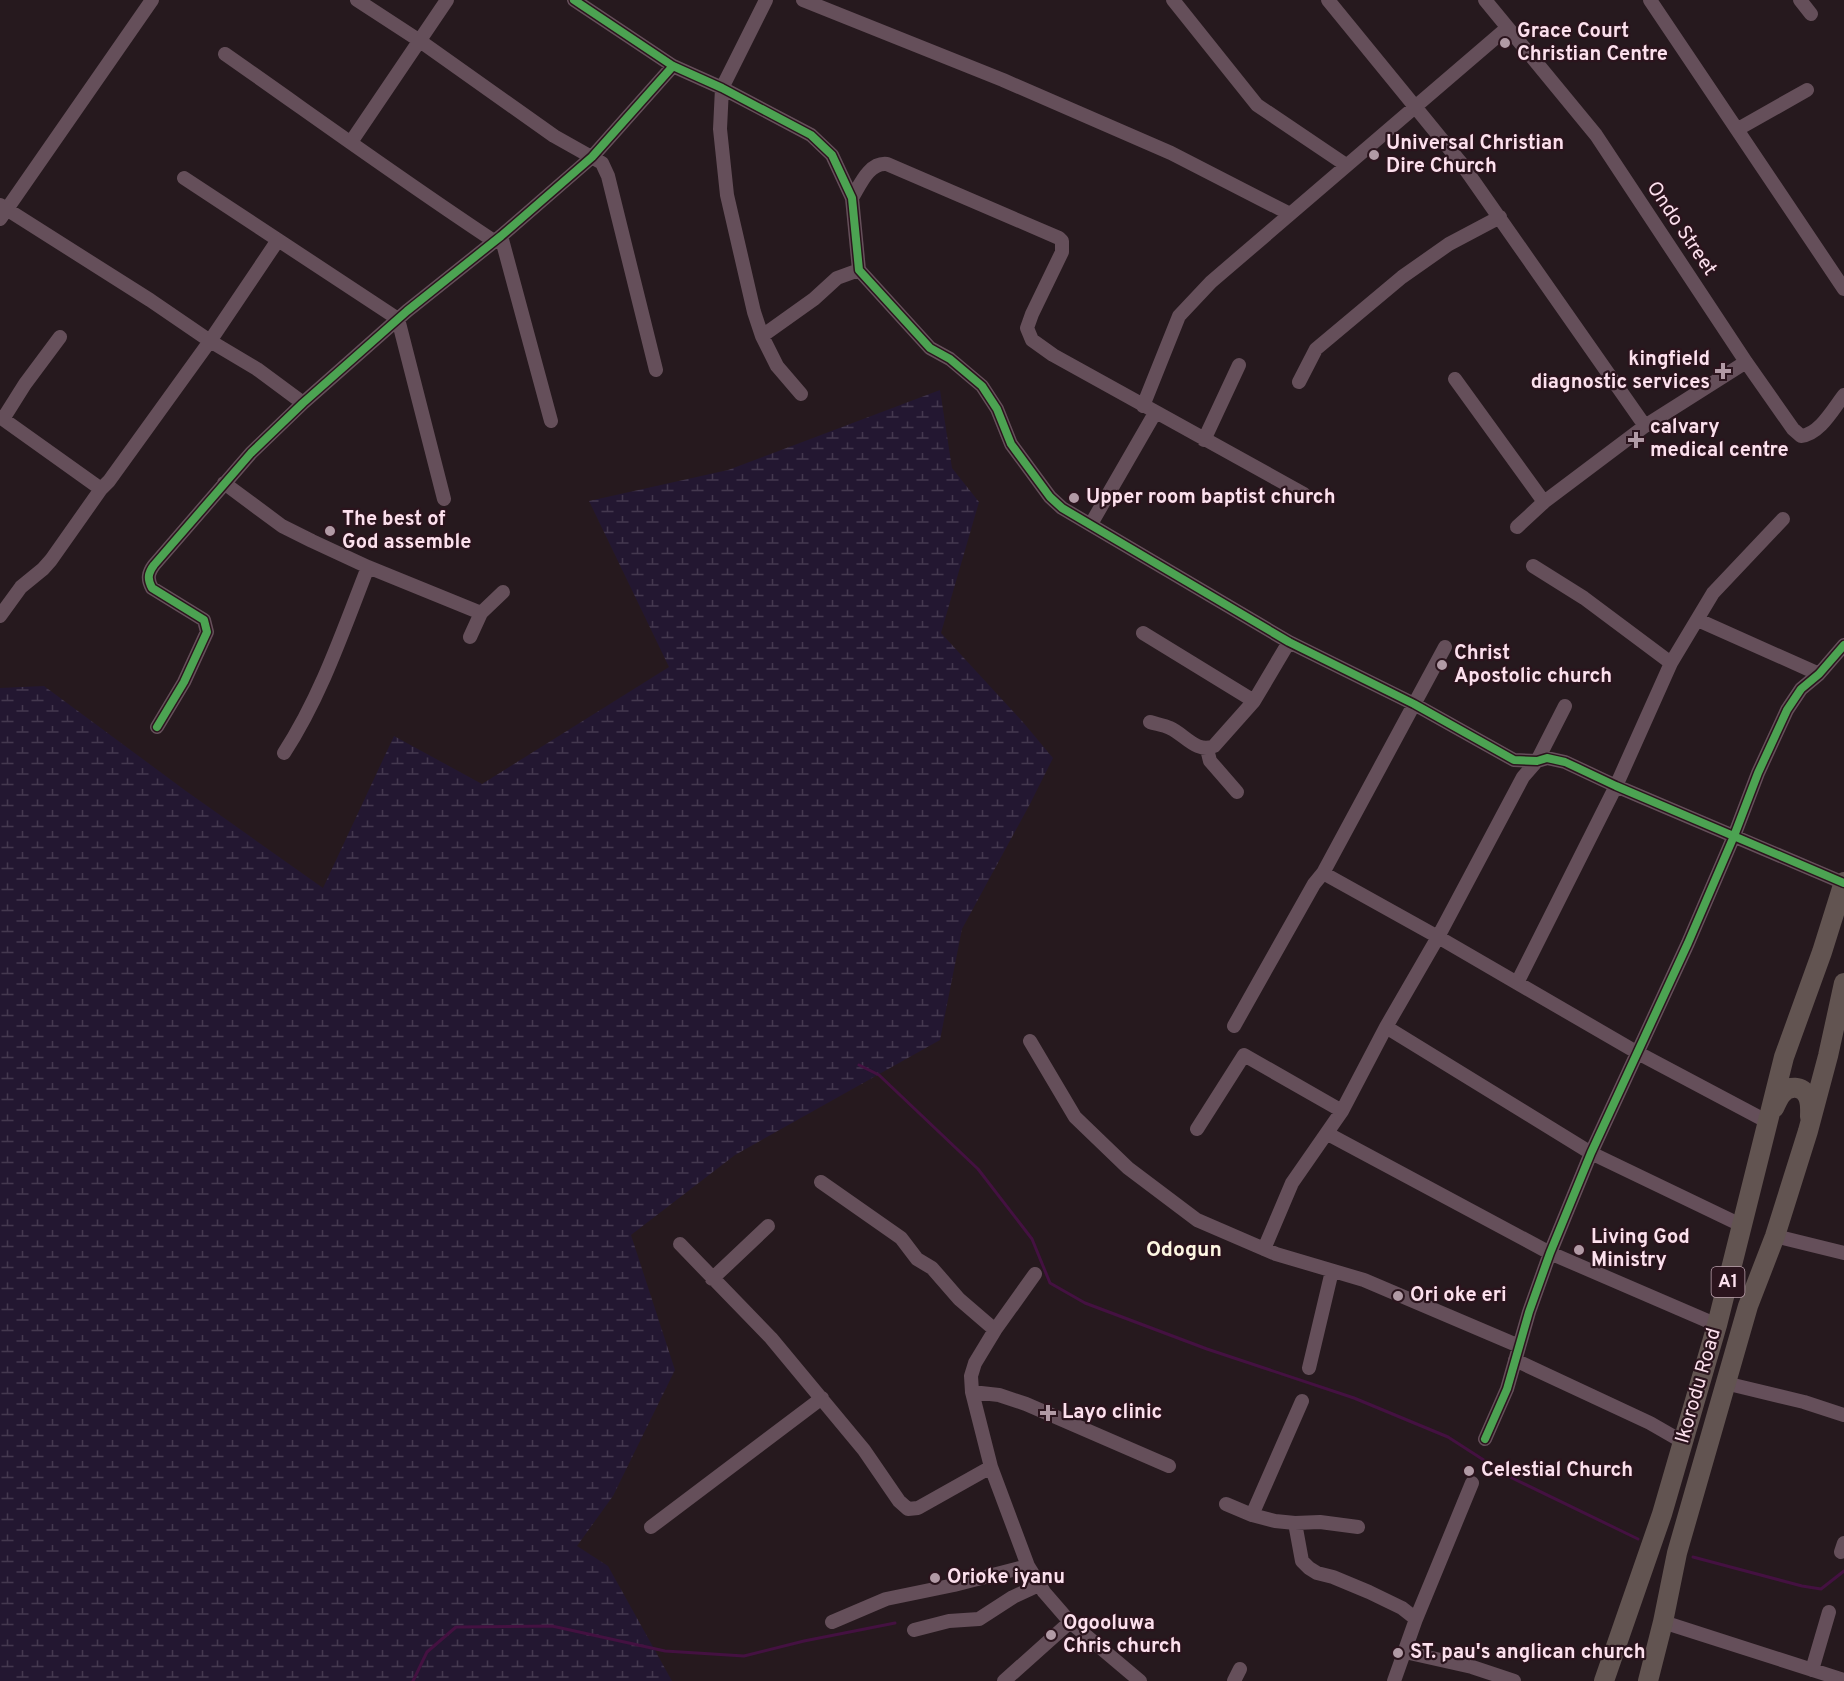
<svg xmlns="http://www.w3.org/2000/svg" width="1844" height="1681" font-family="Overpass,sans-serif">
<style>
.wetland{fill:url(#wetland-marsh)}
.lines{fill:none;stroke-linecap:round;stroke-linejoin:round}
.stream{stroke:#441141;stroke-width:3}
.minor{stroke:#654f5a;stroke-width:14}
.highway{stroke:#625451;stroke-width:20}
.cycleway-casing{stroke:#2b141d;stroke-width:11}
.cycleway{stroke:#4ca352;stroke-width:8}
.poi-dot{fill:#b19aa5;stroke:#2b141d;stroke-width:2}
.labels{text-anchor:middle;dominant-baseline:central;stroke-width:4.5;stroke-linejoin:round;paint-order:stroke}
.shield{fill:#2b141d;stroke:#bda3af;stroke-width:1.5}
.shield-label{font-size:18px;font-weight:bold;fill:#fce0ed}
.poi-label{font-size:20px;font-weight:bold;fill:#fce0ed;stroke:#2b141d;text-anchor:start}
.street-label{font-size:20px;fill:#fce0ed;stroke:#2b141d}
.neighbourhood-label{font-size:21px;font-weight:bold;fill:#fdf7e2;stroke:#2b141d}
</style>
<defs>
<pattern id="wetland-marsh" width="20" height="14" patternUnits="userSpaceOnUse" patternTransform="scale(1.5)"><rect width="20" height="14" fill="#231731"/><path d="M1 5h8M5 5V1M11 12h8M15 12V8" fill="none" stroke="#44384f"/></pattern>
</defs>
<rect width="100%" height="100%" fill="#26191e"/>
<path class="wetland" d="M 940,390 L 952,468 L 979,502 L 941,633 L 1022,721 L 1053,758 L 1030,804 L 962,929 L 940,1040 L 735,1155 L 631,1235 L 675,1370 L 613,1496 L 577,1546 L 608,1566 L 672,1681 L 0,1681 L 0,688 L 44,686 L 186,791 L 323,888 L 394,736 L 482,784 L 669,667 L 589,501 L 728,470 Z"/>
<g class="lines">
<path class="stream" d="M 859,1065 L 879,1075 L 978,1169 L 1032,1239 L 1050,1283 L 1085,1303 L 1207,1349 L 1354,1398 L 1448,1437 L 1510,1477 L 1638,1539
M 1693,1557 L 1802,1586 L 1821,1589 L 1844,1571
M 413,1681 L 427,1652 L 456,1627 L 552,1626 L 665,1651 L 744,1656 L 804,1641 L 895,1623"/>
<path class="minor" d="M 357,0 L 420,41 L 554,136 L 602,163 L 608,176 L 656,370
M 574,0 L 673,66 L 722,88 L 811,135 L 832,155 L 852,198 L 859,270 L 930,348 L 950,359 L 982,386 L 997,409 L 1011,444 L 1050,497 L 1062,508 L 1289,642 L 1414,704 L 1514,760 L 1537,761 L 1547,758 L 1565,762 L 1616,786 L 1844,883
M 766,0 L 722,88 L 720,129 L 727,195 L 754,312 L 762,336 L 777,366 L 801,394
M 803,0 L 1003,80 L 1171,153 L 1290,214
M 1173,0 L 1257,105 L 1346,165
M 1328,0 L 1461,163 L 1645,426
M 1485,0 L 1596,135 L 1746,362 L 1793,429 L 1801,436 C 1820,434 1833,409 1844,395
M 1650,0 L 1844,289
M 1800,0 L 1811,14
M 225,54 C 315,117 403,181 494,241
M 1738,129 L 1807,90
M 351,142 L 447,0
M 184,178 L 398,319 L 444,499
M 852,198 C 860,185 869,162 887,164 L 1059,238 L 1062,241 L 1062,252 L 1032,314 L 1027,328 L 1032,340 L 1053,355 L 1304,494
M 0,205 L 150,300 L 210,341 L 257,369 L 303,403
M 0,219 L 152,0
M 501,236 L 551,421
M 762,336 L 814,299 L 837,278 L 859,270
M 1455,379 L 1544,502
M 1299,382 L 1316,349 L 1402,277 L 1449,244 L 1500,217
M 1143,406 L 1179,316 L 1211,282 L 1507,28
M 0,417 L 101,489 L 109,481 L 210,341 L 278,240
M 3,419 L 25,384 L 60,337
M 1204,440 L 1239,365
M 224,483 L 282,526 L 312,541 L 368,567 L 481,613
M 1091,524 L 1155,413
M 1517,527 L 1544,502 L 1645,426 L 1746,362
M 1533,566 L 1584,598 L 1671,663
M 0,616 L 21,587 L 43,569 L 51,560 L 101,489
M 1698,620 L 1819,674
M 1143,633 L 1254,701
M 470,637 L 481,613 L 503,592
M 1150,722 C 1156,724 1164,725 1170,728 C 1184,734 1197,754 1214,746 L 1254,701 L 1289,642
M 157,727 L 184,682 L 207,632 L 204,620 L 152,588 C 147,579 148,573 154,565 L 251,453 L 303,403 L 407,311 L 501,236 L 592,157 L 673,66
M 1207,749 L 1210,761 L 1237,792
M 284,753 C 321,696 343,631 368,567
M 1323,873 L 1438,937 L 1638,1053 L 1768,1122
M 1517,983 L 1616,786 L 1671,663 L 1713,593 L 1783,519
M 1234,1026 L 1314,884 L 1323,873 L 1445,647
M 1386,1027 L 1591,1153 L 1743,1226
M 1030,1041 L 1075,1117 L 1128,1168 L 1197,1220 L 1276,1254 L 1364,1280 L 1519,1346
M 1197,1129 L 1244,1055 L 1342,1111
M 1328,1134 L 1550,1253 L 1717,1325
M 821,1182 L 901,1238 L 917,1259 L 932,1268 L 959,1299 L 995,1330
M 1775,1236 L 1844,1253
M 680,1244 L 771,1338 L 864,1450 L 899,1501 L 908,1509 L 918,1508 L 991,1467
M 1264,1249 L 1292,1183 L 1342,1111 L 1386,1027 L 1438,937 L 1523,777 L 1537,761 L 1565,706
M 1035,1274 L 995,1330 L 975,1363 L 971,1376 L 972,1392 L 991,1467 L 1028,1566 L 1044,1592 L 1070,1622 L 1140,1681
M 712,1279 L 768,1226
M 1515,1360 L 1650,1423 L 1683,1442
M 1309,1368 L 1332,1271
M 1725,1383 L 1804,1402 L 1844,1415
M 972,1392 L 999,1395 L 1026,1404 L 1169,1466
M 1485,1439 L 1507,1389 L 1529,1312 L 1550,1253 L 1591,1153 L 1688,943 L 1734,836 L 1758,773 L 1787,710 L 1801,689 L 1819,674 L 1844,645
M 1226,1504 L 1252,1515 L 1302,1401
M 1252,1515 L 1275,1521 L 1295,1523 L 1320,1522 L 1358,1527
M 1295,1523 L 1302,1561 L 1309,1568 L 1317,1573 L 1333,1577 L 1369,1592 L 1402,1608 L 1416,1619
M 651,1527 L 822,1398
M 1841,1552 L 1844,1543
M 832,1622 L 886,1599 L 954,1585 L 1028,1566
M 1663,1622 L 1844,1680
M 914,1630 L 949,1621 L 979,1619 L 1013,1597 L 1039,1585
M 1405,1652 L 1472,1667 L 1514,1681
M 1812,1670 L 1829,1612
M 1004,1681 L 1070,1622
M 1234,1681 L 1240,1669
M 1394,1681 L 1416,1619 L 1472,1483"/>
<path class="highway" d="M 1774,1108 C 1776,1104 1778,1099 1781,1095 C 1788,1085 1803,1085 1808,1097 C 1811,1104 1810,1110 1810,1117
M 1604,1681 L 1662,1514 L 1717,1325 L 1784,1057 L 1822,952 L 1844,882
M 1648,1681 L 1663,1622 L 1677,1553 L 1748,1306 L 1775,1236 L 1808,1131 L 1828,1056 L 1844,983"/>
<g class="cycleway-casing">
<path id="cycleway" d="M 574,0 L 673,66 L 722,88 L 811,135 L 832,155 L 852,198 L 859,270 L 930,348 L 950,359 L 982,386 L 997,409 L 1011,444 L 1050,497 L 1062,508 L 1289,642 L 1414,704 L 1514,760 L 1537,761 L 1547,758 L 1565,762 L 1616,786 L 1844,883
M 157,727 L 184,682 L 207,632 L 204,620 L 152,588 C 147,579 148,573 154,565 L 251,453 L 303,403 L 407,311 L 501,236 L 592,157 L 673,66
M 1485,1439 L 1507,1389 L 1529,1312 L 1550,1253 L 1591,1153 L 1688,943 L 1734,836 L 1758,773 L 1787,710 L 1801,689 L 1819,674 L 1844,645"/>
</g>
<use href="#cycleway" class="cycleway"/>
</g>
<g class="poi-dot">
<circle cx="1505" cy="43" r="6"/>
<circle cx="1374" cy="155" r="6"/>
<path d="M1720 362h6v6h6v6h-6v6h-6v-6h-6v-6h6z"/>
<path d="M1633 431h6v6h6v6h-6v6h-6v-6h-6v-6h6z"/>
<circle cx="1074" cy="498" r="6"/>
<circle cx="330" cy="531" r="6"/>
<circle cx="1442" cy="665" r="6"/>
<circle cx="1579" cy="1250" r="6"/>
<circle cx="1398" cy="1296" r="6"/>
<path d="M1045 1404h6v6h6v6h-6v6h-6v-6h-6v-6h6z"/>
<circle cx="1469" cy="1471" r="6"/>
<circle cx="935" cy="1578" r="6"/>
<circle cx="1051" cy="1635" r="6"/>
<circle cx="1398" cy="1653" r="6"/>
</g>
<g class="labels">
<rect class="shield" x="1711.5" y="1267" width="33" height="30" rx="4.5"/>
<g class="shield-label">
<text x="1728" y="1282">A1</text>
</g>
<g class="poi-label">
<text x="1517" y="32">Grace Court<tspan x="1517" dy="23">Christian Centre</tspan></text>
<text x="1386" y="144">Universal Christian<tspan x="1386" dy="23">Dire Church</tspan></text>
<text x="1710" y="360" text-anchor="end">kingfield<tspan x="1710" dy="23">diagnostic services</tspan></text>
<text x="1650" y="428">calvary<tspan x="1650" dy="23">medical centre</tspan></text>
<text x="1086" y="498">Upper room baptist church</text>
<text x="342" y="520">The best of<tspan x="342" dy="23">God assemble</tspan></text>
<text x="1454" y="654">Christ<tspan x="1454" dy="23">Apostolic church</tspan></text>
<text x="1591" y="1238">Living God<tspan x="1591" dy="23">Ministry</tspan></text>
<text x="1410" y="1296">Ori oke eri</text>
<text x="1062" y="1413">Layo clinic</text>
<text x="1481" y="1471">Celestial Church</text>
<text x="947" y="1578">Orioke iyanu</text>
<text x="1063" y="1624">Ogooluwa<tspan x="1063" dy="23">Chris church</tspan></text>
<text x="1410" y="1653">ST. pau's anglican church</text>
</g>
<g class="street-label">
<text transform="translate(1681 229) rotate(56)">Ondo Street</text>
<text transform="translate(1699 1386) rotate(-74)">Ikorodu Road</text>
</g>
<g class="neighbourhood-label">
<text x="1184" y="1250">Odogun</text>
</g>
</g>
</svg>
